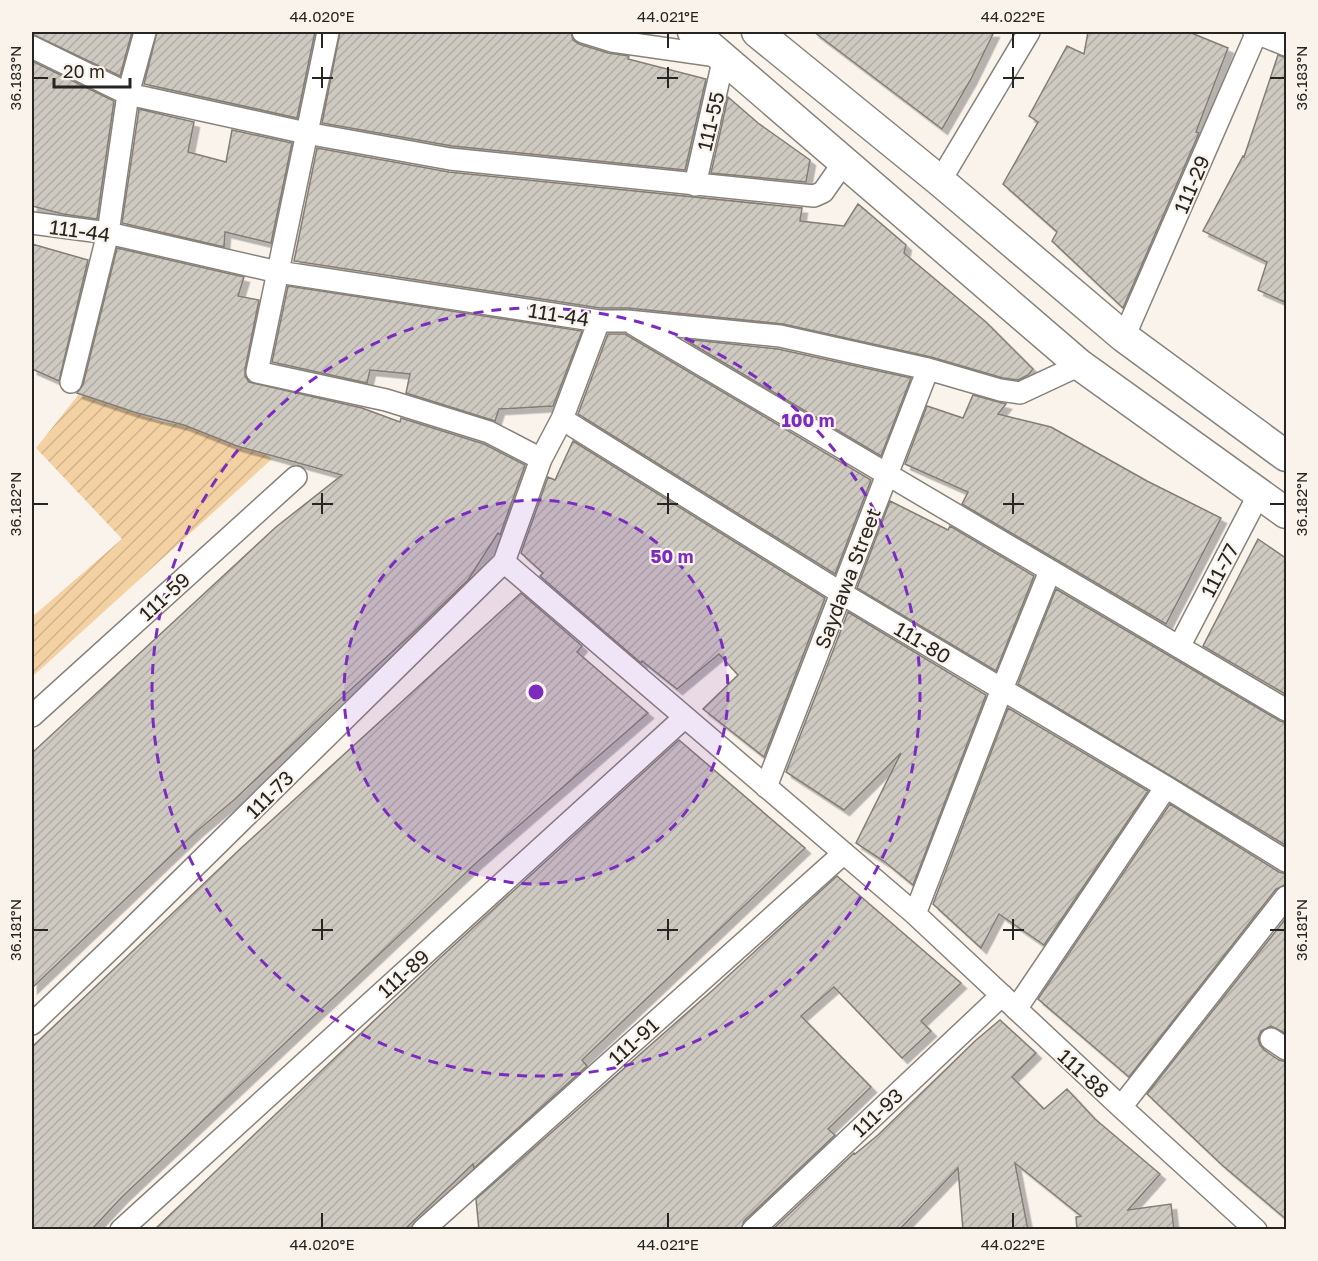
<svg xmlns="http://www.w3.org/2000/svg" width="1318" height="1261" font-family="'Golos Text',sans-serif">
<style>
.garden{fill:url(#garden-furrows)}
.building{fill:url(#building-hatch);stroke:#837d76;stroke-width:1.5;filter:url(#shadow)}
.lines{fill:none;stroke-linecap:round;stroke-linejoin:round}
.street-casing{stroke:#87827b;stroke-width:24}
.secondary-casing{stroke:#87827b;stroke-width:33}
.street{stroke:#fff;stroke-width:21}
.secondary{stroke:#fff;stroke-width:30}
.ticks{fill:none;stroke:#272522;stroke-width:2}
.ring{fill:none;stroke:#7b2cbf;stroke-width:3;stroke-dasharray:10 8}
.labels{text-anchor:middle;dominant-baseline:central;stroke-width:4.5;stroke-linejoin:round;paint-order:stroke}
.street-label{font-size:20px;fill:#272522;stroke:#f9f3ec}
.centre{fill:#7b2cbf;stroke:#f9f3ec;stroke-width:3}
.ring-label{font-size:18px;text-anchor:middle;font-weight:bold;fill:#7b2cbf;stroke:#f9f3ec;stroke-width:4.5;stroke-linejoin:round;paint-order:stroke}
.neatline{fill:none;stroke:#272522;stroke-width:2}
.ticks-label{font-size:15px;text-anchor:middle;fill:#272522}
</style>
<defs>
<pattern id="garden-furrows" width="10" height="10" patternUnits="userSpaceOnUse" patternTransform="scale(1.5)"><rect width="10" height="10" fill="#f4d1a2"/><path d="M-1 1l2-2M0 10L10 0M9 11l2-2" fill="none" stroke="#d1b38b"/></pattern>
<pattern id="building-hatch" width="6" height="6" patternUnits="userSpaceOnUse" patternTransform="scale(1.5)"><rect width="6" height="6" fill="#cec9c1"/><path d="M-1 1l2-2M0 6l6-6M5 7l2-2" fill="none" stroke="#b1aca6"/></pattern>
<filter id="shadow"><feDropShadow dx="5.5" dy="5.5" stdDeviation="0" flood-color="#0004"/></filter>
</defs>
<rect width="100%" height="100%" fill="#f9f3ec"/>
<path class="garden" d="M 79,394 L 163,422 L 184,425 L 233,445 L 263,452 L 272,459 L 32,677 L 32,617 L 122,539 L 36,448 Z"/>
<path class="building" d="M 32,32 L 132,32 L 120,76 L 32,34 Z
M 157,32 L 315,32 L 297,118 L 144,84 Z
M 340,32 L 571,32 L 573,40 L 579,44 L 608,53 L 629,56 L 628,59 L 706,79 L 685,170 L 452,146 L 322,123 Z
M 814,32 L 994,32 L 971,79 L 942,129 Z
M 1088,32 L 1189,32 L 1228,48 L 1196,132 L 1199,133 L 1123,308 L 1052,241 L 1057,232 L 1003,184 L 1038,122 L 1029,116 L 1067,46 L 1084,54 Z
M 1278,55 L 1287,58 L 1287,303 L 1258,290 L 1267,262 L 1203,231 L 1243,156 L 1244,157 Z
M 32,61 L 114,101 L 97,219 L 63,214 L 32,206 Z
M 728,97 L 758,123 L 810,160 L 806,182 L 711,173 Z
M 139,109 L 194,122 L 188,152 L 226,162 L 232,130 L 292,143 L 271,243 L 225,232 L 224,247 L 122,223 Z
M 317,148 L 449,172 L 802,208 L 800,221 L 844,226 L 858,204 L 906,245 L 904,253 L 986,322 L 1033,369 L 1028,375 L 1018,380 L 1003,378 L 931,357 L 783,324 L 628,308 L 600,308 L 294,261 Z
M 32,244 L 88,260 L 59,381 L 32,369 Z
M 117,248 L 244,277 L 238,296 L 259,300 L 245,369 L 245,376 L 249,382 L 362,408 L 400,422 L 401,418 L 484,444 L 525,465 L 500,535 L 498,533 L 468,580 L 413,633 L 336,703 L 234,800 L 197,831 L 32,988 L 32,753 L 276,527 L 342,475 L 237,446 L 184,425 L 137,413 L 77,393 L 83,385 Z
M 288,286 L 582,331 L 553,406 L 499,409 L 495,421 L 406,393 L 410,374 L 370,370 L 367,383 L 272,362 Z
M 608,334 L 625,334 L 871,480 L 835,574 L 578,414 Z
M 684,339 L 778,349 L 911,378 L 881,456 Z
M 973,395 L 1006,404 L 998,414 L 1051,427 L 1147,481 L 1221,518 L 1166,624 L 962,504 L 968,492 L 905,464 L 927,406 L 963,418 Z
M 573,441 L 825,598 L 764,757 L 703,709 L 738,675 L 719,654 L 677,689 L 642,661 L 641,663 L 540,576 L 543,573 L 521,553 L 548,477 L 555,480 Z
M 890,501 L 948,530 L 950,526 L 1034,576 L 996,671 L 857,588 Z
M 1258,539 L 1287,559 L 1287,695 L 1203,646 Z
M 1056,589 L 1280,721 L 1287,723 L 1287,846 L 1018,684 Z
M 521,593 L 582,646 L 577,652 L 648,713 L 476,863 L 122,1197 L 91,1230 L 32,1230 L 32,1047 L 238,851 Z
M 848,612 L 986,695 L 913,885 L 885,862 L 856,843 L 901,753 L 844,810 L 786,772 Z
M 1008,708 L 1148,791 L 1044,945 L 999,914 L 981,948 L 933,904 Z
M 679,740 L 805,848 L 582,1060 L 587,1066 L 474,1168 L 473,1164 L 404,1230 L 154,1230 L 441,957 Z
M 1170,804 L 1279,872 L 1287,874 L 1287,884 L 1276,889 L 1129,1077 L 1038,999 Z
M 837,876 L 961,983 L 921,1021 L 931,1031 L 902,1058 L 834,987 L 801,1016 L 871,1087 L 828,1129 L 835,1135 L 744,1221 L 741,1230 L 479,1230 L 476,1199 L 714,989 Z
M 1287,917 L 1287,1034 L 1271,1026 L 1261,1031 L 1258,1039 L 1260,1045 L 1264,1050 L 1279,1060 L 1287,1062 L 1287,1220 L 1222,1165 L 1147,1094 Z
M 1000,1020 L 1036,1053 L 1012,1077 L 1044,1109 L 1067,1089 L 1095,1119 L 1160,1174 L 1128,1210 L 1171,1204 L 1174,1230 L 1077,1230 L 1076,1217 L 1081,1216 L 1015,1163 L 1028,1230 L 963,1230 L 958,1168 L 899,1230 L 772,1230 L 854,1153 L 855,1154 L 878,1135 L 975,1041 Z"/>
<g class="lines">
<g class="street-casing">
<path id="street" d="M 328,32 L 257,372 L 386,400 L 489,432 L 541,459
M 583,32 L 612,41 L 724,57 L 695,185
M 1254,32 L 1286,45
M 32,47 L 128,94 L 306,133 L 450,159 L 814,196 L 823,192 L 844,162
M 940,181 L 1029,32
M 32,223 L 108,233 L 278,272 L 599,321 L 627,321 L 780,336 L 928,369 L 1000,390 L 1020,393 L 1080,365
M 633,324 L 1286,710
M 1124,337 L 1257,32
M 71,382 L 108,233 L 128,94 L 145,32
M 562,419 L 841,593 L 1166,787 L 1286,861
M 504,562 L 915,914 L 1121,1107 L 1256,1230
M 1179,647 L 1259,494
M 32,716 L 296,477
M 766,787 L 928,369
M 915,914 L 1002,689 L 1050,571
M 1016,1009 L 1166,787
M 32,1024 L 119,941 L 504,562 L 541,459 L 562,419 L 599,321
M 1271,1039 L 1286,1049
M 1121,1107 L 1286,897
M 121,1230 L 685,717
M 423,1230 L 844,853
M 753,1230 L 1002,995"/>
</g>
<g class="secondary-casing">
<path id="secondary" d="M 693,32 L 1080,365 L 1286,513
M 757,32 L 940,181 L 1124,337 L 1286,456"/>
</g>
<use href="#street" class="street"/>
<use href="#secondary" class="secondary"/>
</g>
<path class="ticks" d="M 322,33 L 322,48M 668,33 L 668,48M 1013,33 L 1013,48M 322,67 L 322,88M 668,67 L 668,88M 1013,67 L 1013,88M 33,78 L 48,78M 312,78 L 333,78M 657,78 L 678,78M 1003,78 L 1024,78M 1270,78 L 1285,78M 322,493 L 322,514M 668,493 L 668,514M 1013,493 L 1013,514M 33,504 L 48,504M 312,504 L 333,504M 657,504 L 678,504M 1003,504 L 1024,504M 1270,504 L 1285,504M 322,919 L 322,940M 668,919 L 668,940M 1013,919 L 1013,940M 33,930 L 48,930M 312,930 L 333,930M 657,930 L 678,930M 1003,930 L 1024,930M 1270,930 L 1285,930M 322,1213 L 322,1228M 668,1213 L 668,1228M 1013,1213 L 1013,1228"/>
<circle cx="536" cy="692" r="192" fill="#7b2cbf" fill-opacity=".12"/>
<g class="ring">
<circle cx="536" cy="692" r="192"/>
<circle cx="536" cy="692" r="384"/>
</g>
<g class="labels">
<g class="street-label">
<text transform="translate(710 121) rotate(-77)">111-55</text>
<text transform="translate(1191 184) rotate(-67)">111-29</text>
<text transform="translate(80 230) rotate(8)">111-44</text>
<text transform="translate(559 314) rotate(9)">111-44</text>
<text transform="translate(1219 570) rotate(-62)">111-77</text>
<text transform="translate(847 578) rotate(-69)">Saydawa Street</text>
<text transform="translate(164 596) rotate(-42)">111-59</text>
<text transform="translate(923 642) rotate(31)">111-80</text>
<text transform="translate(269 794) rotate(-45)">111-73</text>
<text transform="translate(403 973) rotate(-42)">111-89</text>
<text transform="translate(633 1041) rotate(-42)">111-91</text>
<text transform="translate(1084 1073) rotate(43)">111-88</text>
<text transform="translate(877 1112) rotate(-43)">111-93</text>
</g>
</g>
<circle cx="536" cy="692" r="9" class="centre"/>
<g class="ring-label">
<text x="808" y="427">100 m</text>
<text x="672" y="563">50 m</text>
</g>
<rect width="1318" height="1261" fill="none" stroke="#f9f3ec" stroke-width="66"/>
<path d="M54 78v9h76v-9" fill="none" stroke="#272522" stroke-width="3"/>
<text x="63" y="78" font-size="18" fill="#272522" stroke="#f9f3ec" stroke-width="4.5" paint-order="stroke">20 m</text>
<rect x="33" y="33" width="1252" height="1195" class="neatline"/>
<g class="ticks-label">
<text x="322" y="22">44.020°E</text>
<text x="668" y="22">44.021°E</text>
<text x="1013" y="22">44.022°E</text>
<text transform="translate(16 78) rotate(-90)" y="5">36.183°N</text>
<text transform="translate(1302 78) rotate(-90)" y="5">36.183°N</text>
<text transform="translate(16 504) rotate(-90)" y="5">36.182°N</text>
<text transform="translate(1302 504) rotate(-90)" y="5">36.182°N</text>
<text transform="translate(16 930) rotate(-90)" y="5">36.181°N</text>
<text transform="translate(1302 930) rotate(-90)" y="5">36.181°N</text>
<text x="322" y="1250">44.020°E</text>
<text x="668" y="1250">44.021°E</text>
<text x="1013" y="1250">44.022°E</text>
</g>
</svg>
